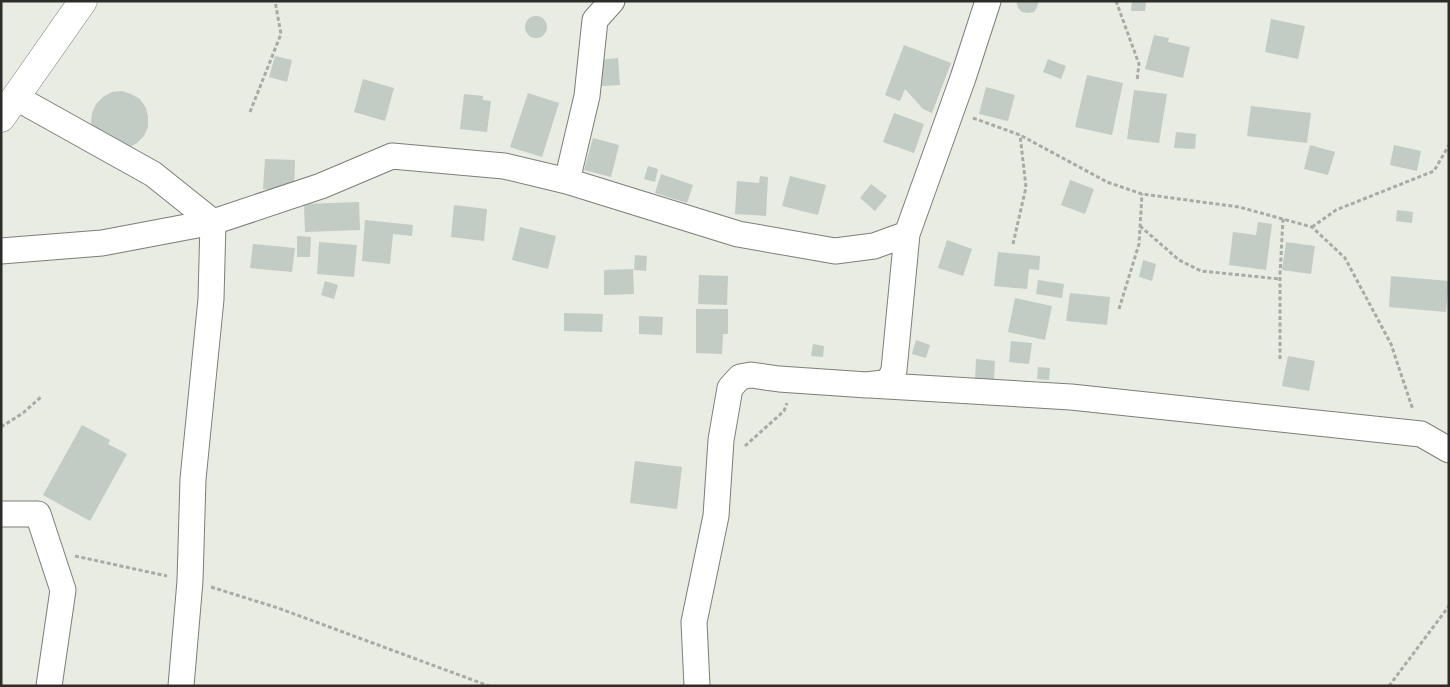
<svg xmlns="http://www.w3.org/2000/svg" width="1450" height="687" font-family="Spectral,serif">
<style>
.building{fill:#c2cbc4}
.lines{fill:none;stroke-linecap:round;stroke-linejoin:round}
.street-casing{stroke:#7c7f77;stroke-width:27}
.secondary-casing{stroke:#7c7f77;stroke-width:29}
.path{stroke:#a8aba3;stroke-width:3;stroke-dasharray:4 2.5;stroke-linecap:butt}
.street{stroke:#fff;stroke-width:25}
.secondary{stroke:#fff;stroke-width:28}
</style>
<rect width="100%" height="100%" fill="#e8ece2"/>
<path class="building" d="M 1016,1 L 1039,1 L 1037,7 L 1034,12 L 1028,13 L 1022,12 L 1018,8 Z
M 1132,1 L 1146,1 L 1145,11 L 1131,11 Z
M525 27a11 11 0 1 1 22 0a11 11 0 1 1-22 0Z
M 1271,19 L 1305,26 L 1298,59 L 1265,52 Z
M 1154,35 L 1169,38 L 1168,42 L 1190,47 L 1183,78 L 1145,69 Z
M 904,45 L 951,63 L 932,113 L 923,109 L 905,89 L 900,101 L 885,95 Z
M 275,56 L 292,60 L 287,82 L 269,77 Z
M 618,58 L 620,85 L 602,86 L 600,60 Z
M 1048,59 L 1066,66 L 1061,79 L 1043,72 Z
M 1087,75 L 1123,83 L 1112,135 L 1075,127 Z
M 363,79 L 394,88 L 385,121 L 354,112 Z
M 986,87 L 1015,95 L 1008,121 L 979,114 Z
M 1134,90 L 1167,94 L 1159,143 L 1127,139 Z
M 122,91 L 131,94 L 140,99 L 146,108 L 148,117 L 148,127 L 144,136 L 137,143 L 128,148 L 94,133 L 91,123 L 92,113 L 96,104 L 103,97 L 112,92 Z
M 528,93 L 559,103 L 542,157 L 510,147 Z
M 464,94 L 483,96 L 483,100 L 491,101 L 487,132 L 460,129 Z
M 1251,106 L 1311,113 L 1307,143 L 1247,136 Z
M 894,113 L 924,124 L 914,153 L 883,142 Z
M 1176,132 L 1196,134 L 1195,149 L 1174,148 Z
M 593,138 L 619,145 L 611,177 L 584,170 Z
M 1310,145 L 1335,152 L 1328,175 L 1304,169 Z
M 1394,145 L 1421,151 L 1417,171 L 1390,165 Z
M 265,159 L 295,160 L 294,191 L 263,189 Z
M 648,166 L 658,169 L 655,182 L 644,179 Z
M 661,174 L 693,185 L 687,203 L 655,193 Z
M 760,176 L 768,177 L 766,216 L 735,214 L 737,181 L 759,183 Z
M 790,176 L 826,185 L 818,215 L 782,206 Z
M 1070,180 L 1094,189 L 1085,214 L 1061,205 Z
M 871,184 L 887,196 L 875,211 L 860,198 Z
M 359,202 L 360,230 L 305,232 L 304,204 Z
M 454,205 L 487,209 L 484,241 L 451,237 Z
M 1397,210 L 1413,212 L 1412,223 L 1396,221 Z
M 365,220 L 413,225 L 412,236 L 393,234 L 390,264 L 362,261 Z
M 1258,222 L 1272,224 L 1266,270 L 1229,265 L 1233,232 L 1256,235 Z
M 520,227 L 556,236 L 548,269 L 512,260 Z
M 297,236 L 311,237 L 310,257 L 297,257 Z
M 947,240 L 972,249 L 963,276 L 938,268 Z
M 319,242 L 357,245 L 354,277 L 317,274 Z
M 1286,242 L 1315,246 L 1311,274 L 1282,270 Z
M 253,244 L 295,248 L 292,272 L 250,268 Z
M 998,252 L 1040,256 L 1039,270 L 1029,269 L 1027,289 L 994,286 Z
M 635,255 L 647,256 L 646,271 L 634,270 Z
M 1143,260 L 1156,264 L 1152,281 L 1139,277 Z
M 633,269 L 634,294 L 604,295 L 604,270 Z
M 699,275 L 728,276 L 727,305 L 698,304 Z
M 1391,276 L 1449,281 L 1446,312 L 1389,307 Z
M 1038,280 L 1064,284 L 1062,298 L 1036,294 Z
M 325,281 L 338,285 L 334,299 L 321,295 Z
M 1070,293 L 1110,297 L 1107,325 L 1066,321 Z
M 1015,298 L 1052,306 L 1045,340 L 1008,332 Z
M 696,309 L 728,309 L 728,334 L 723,334 L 722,354 L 696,353 Z
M 564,313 L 603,314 L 602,332 L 564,331 Z
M 639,316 L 663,317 L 662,335 L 639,334 Z
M 916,340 L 930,345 L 926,358 L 912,354 Z
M 1011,341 L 1032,343 L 1029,364 L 1009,362 Z
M 813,344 L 824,346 L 823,357 L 811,356 Z
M 1288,356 L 1315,361 L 1309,391 L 1282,386 Z
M 976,359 L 995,361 L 994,380 L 975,379 Z
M 1038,367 L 1050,368 L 1049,380 L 1037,379 Z
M 82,425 L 110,440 L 108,444 L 127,454 L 90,521 L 43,495 Z
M 635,461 L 682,467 L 677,509 L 630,503 Z"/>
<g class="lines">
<g class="street-casing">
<path id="street" d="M 15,97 L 153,174 L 213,222 L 321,186 L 392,156 L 504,166 L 567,181 L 738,234 L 835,251 L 874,246 L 907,234 L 963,78 L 988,1
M 567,181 L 587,96 L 595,20 L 612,1
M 1,251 L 102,243 L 213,222 L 211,299 L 193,479 L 190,581 L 181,686
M 870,385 L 1071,397 L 1421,434 L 1449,450
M 1,514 L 38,514 L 63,590 L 49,686
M 697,686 L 694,622 L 716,516 L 721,440 L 730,388 L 740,377 L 751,375 L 779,379 L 867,385 L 883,383 L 890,379 L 894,370 L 907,234"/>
</g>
<g class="secondary-casing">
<path id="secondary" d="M 1,118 L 83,1"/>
</g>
<path class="path" d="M 1116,1 L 1139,64 L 1137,81
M 250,112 L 281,34 L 275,1
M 973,118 L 1020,135 L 1107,182 L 1142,194 L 1239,207 L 1312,227 L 1345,258 L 1391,344 L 1413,410
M 1140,226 L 1179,260 L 1201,271 L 1280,279
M 1312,227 L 1336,210 L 1434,171 L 1449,145
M 1013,244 L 1026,187 L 1020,135
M 1119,309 L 1139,244 L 1142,194
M 1280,359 L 1280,274 L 1283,219
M 1,427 L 23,413 L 41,397
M 745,446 L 784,411 L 787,403
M 75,556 L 167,576
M 211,587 L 278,608 L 489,686
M 1389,686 L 1449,606"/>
<use href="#street" class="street"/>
<use href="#secondary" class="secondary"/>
</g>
<rect width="1450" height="687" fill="none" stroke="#2c2d29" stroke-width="5"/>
</svg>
